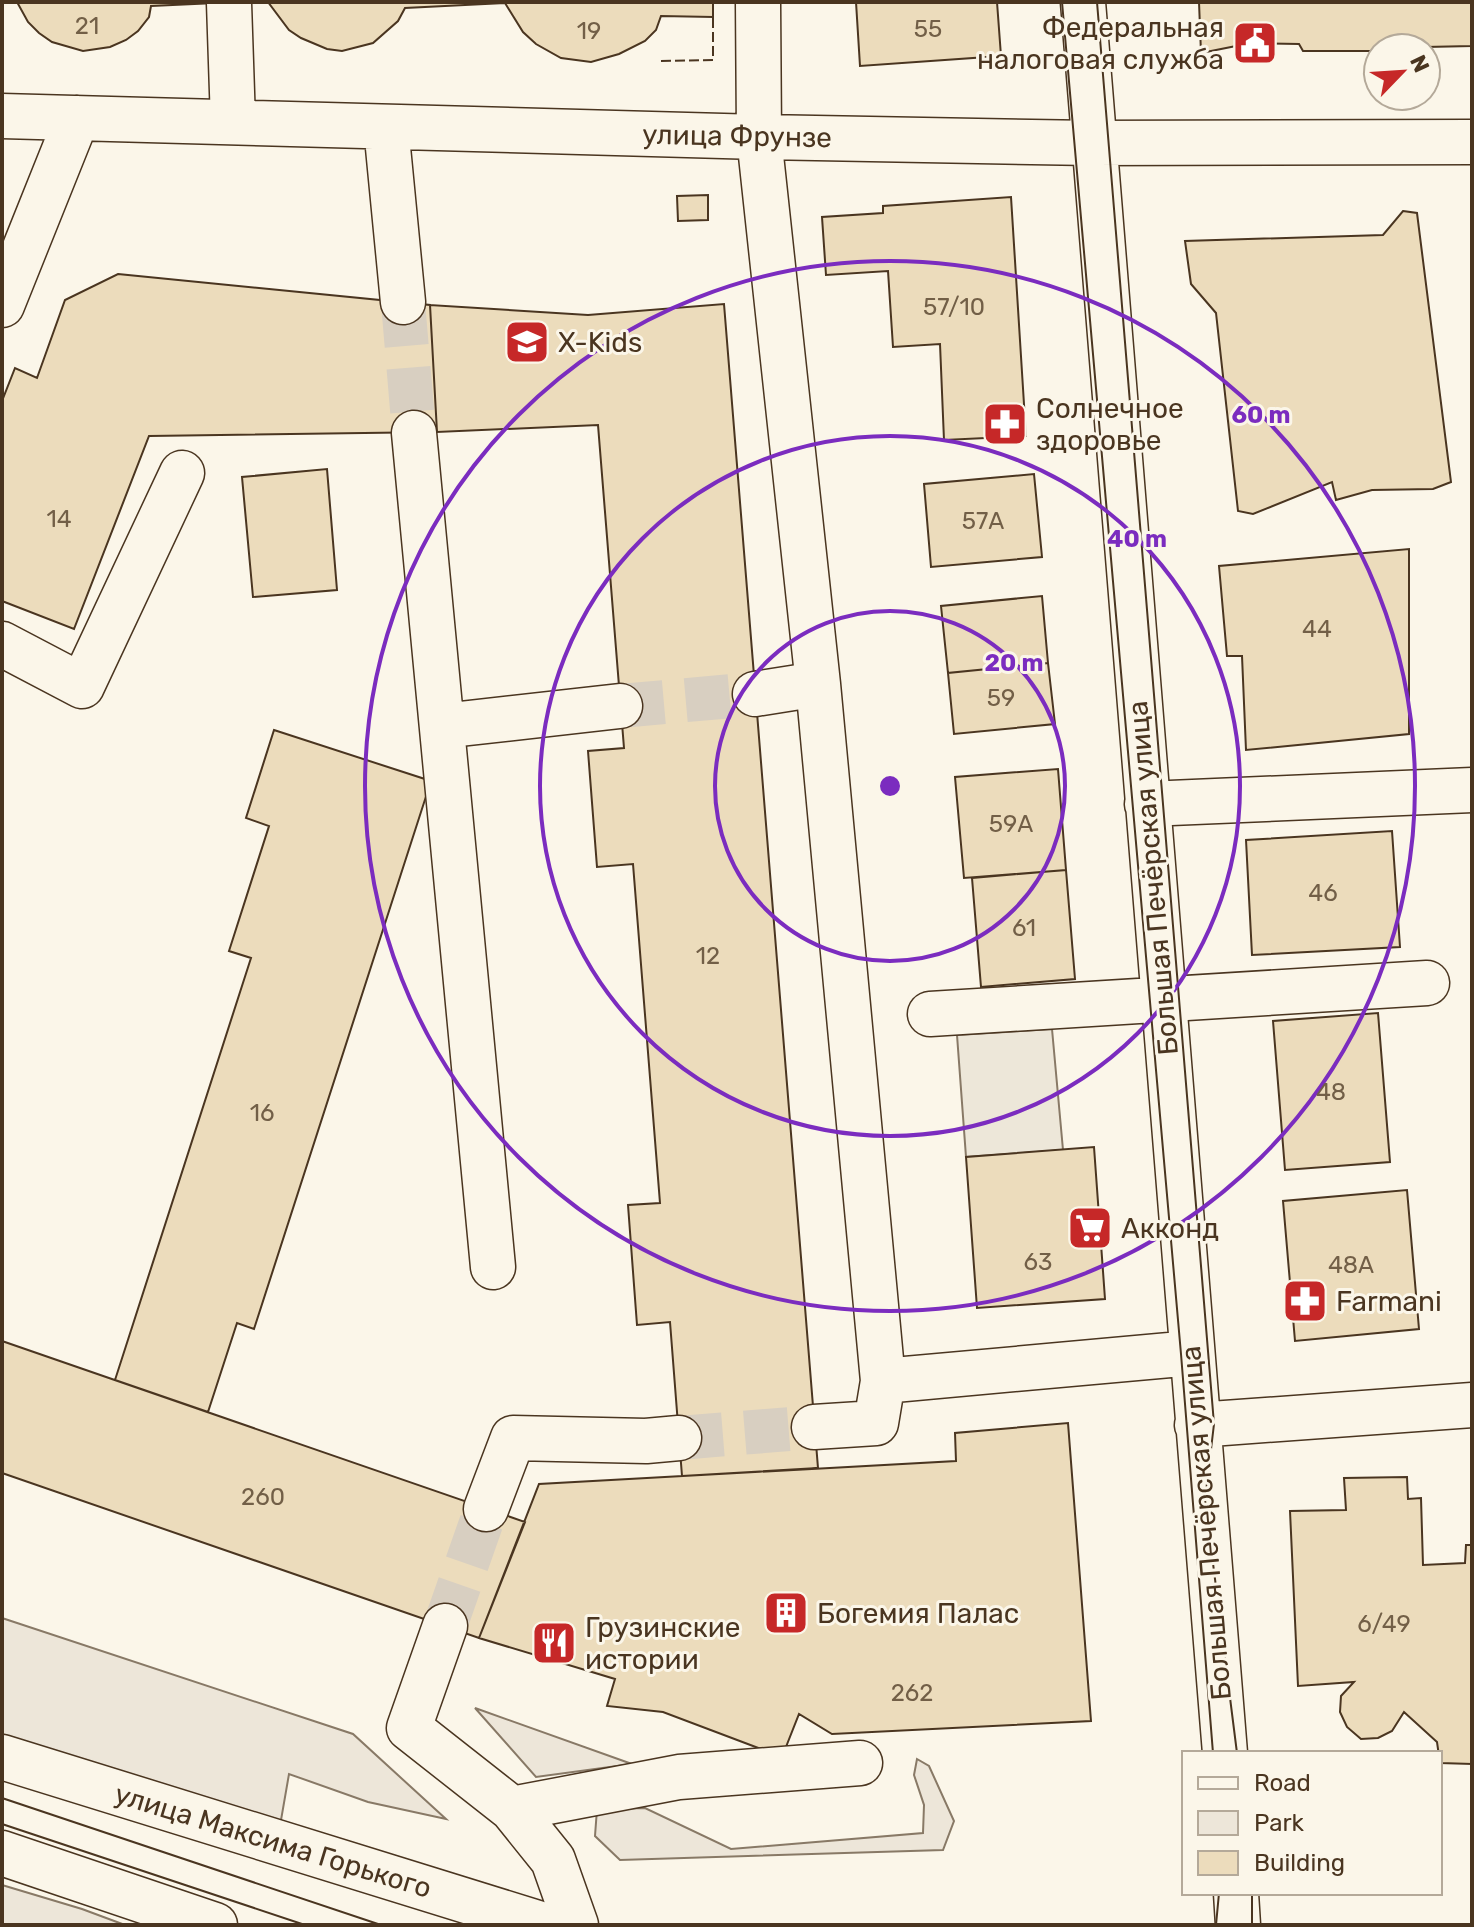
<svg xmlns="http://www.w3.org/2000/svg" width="1474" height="1927" font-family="Rubik,sans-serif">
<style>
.green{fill:#ede6d9;stroke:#887966;stroke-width:2}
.parking{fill:#ede7d9;stroke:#887966;stroke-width:2}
.building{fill:#ecdcbc;stroke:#4a3520;stroke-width:2}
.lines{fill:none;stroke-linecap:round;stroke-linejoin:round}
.minor-tunnel{stroke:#d8cfc1;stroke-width:44;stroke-dasharray:44 22;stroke-linecap:butt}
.minor-casing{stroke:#4a3520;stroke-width:47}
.major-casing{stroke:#4a3520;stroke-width:47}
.minor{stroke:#fbf6e9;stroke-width:44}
.major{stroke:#fbf6e9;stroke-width:44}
.tram{stroke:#4a3520;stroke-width:2}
.fence{stroke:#4a3520;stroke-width:2;stroke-dasharray:10 4;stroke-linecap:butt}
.ring{fill:none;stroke:#7b2cbf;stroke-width:4}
.labels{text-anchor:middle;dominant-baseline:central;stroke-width:6;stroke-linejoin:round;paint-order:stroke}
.number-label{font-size:24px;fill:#725f47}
.poi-label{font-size:28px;fill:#4a3520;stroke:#fbf6e9;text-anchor:start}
.street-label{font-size:28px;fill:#4a3520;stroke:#fbf6e9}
.centre{fill:#7b2cbf;stroke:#fbf6e9;stroke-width:4}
.ring-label{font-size:24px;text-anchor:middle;font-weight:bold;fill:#7b2cbf;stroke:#fbf6e9;stroke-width:6;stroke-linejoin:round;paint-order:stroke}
</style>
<rect width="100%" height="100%" fill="#fbf6e9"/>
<path class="green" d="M 2,1618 L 353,1734 L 446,1819 L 368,1802 L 289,1774 L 280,1826 L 2,1734 Z
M 475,1708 L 632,1764 L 536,1777 Z
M 917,1759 L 929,1766 L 954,1821 L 943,1850 L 620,1860 L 595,1836 L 597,1809 L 645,1808 L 731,1849 L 923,1833 L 924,1805 L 914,1775 Z
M 2,1885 L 82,1909 L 125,1925 L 2,1925 Z"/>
<path class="parking" d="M 1052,1029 L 1063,1150 L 966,1157 L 957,1035 Z"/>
<path class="building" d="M 17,2 L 238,2 L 151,6 L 149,17 L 138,31 L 126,40 L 110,47 L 83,51 L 52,42 L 39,33 L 28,22 Z
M 268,2 L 713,2 L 713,17 L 661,16 L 656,30 L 645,41 L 619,54 L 591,62 L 561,58 L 536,44 L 523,32 L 505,3 L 405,8 L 398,21 L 373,43 L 342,51 L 327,49 L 301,38 L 289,30 Z
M 856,2 L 997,2 L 1001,56 L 860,66 Z
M 1199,2 L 1472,2 L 1472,46 L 1378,48 L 1378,51 L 1303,51 L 1299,44 L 1251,43 L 1201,53 Z
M 708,195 L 708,220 L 678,221 L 677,196 Z
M 1011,197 L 1026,436 L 944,440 L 940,344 L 893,347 L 888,271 L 826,275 L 822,217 L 883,213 L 883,206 Z
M 1403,211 L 1417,213 L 1451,482 L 1433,489 L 1372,490 L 1336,500 L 1332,482 L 1253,514 L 1238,511 L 1216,313 L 1191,284 L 1185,241 L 1383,235 Z
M 118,274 L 430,305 L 437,432 L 149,436 L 74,629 L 2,601 L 2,401 L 15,368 L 37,378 L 65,300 Z
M 724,304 L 818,1468 L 682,1476 L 670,1322 L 637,1325 L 628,1205 L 660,1203 L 633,864 L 597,867 L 588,751 L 624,748 L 598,425 L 437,432 L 430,305 L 588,315 Z
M 327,469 L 337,590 L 253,597 L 242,477 Z
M 1034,474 L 1042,557 L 931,567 L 924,484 Z
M 1409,549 L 1409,734 L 1246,750 L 1242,656 L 1227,656 L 1219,566 Z
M 1042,596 L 1048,663 L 948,673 L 941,606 Z
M 1048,663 L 1055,724 L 954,734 L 948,673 Z
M 274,730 L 431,781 L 254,1329 L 237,1323 L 208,1412 L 115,1380 L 251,958 L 229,951 L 269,826 L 246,818 Z
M 1058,769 L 1066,870 L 964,878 L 955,777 Z
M 1392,831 L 1400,947 L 1252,955 L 1246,840 Z
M 1066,870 L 1075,979 L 981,987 L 972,878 Z
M 1378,1013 L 1390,1162 L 1285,1170 L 1273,1021 Z
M 1094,1147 L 1105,1299 L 977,1308 L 966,1157 Z
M 1407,1190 L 1419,1329 L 1295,1341 L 1283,1201 Z
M 2,1341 L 525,1522 L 479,1638 L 2,1473 Z
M 1068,1423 L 1091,1721 L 832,1734 L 799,1714 L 782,1757 L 663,1712 L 607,1706 L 615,1679 L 479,1638 L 539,1484 L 956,1461 L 955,1433 Z
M 1407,1477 L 1408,1499 L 1421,1498 L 1423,1565 L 1465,1563 L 1466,1545 L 1472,1545 L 1472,1764 L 1440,1763 L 1437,1742 L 1404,1712 L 1392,1731 L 1378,1738 L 1361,1739 L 1347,1727 L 1340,1712 L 1341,1696 L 1354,1682 L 1298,1686 L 1290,1511 L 1346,1510 L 1344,1478 Z"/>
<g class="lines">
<path class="minor-tunnel" d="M 403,302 L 414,433
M 620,706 L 755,694
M 679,1438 L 814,1427
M 445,1626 L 486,1509"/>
<g class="minor-casing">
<path id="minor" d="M 758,2 L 759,137 L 818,684 L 883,1381 L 876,1423 L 814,1427
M 1083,2 L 1225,1753
M 229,3 L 233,122
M 2,116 L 759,137 L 1092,143 L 1472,142
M 386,127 L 403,302
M 2,305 L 77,118
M 414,433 L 493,1267
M 2,644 L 82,686 L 182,473
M 755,694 L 818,684
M 442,726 L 620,706
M 1147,804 L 1472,790
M 930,1014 L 1427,983
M 883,1381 L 1192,1353
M 1197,1425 L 1472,1405
M 486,1509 L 513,1438 L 646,1441 L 679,1438
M 445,1626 L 409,1728 L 512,1809 L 553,1860 L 576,1925
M 512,1809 L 679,1777 L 860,1763
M 1236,1893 L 1238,1925"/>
</g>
<g class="major-casing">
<path id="major" d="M 2,1757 L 544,1925
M 2,1853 L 215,1925"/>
</g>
<use href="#minor" class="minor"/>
<use href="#major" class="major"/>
<path class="tram" d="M 1062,2 L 1181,1354 L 1213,1753
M 1097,2 L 1214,1424 L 1205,1500 L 1237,1753
M 2,1798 L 381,1925
M 2,1824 L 305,1925
M 1252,1893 L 1252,1925
M 1216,1925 L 1219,1893"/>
<path class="fence" d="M 661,61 L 713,60 L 713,17"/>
</g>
<g class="ring">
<circle cx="890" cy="786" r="175"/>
<circle cx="890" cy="786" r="350"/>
<circle cx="890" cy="786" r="525"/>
</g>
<defs>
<g id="civic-square" transform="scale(2.3)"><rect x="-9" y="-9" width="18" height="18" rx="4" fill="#c62828" stroke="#fbf6e9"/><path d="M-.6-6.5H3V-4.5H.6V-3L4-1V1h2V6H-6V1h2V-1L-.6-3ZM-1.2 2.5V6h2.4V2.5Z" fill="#fff"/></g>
<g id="school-square" transform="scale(2.3)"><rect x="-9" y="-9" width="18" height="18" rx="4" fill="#c62828" stroke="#fbf6e9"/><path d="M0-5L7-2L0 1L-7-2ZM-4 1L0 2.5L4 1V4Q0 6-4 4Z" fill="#fff"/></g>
<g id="pharmacy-square" transform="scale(2.3)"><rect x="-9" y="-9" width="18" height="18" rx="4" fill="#c62828" stroke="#fbf6e9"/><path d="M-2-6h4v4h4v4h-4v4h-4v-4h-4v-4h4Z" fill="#fff"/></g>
<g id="supermarket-square" transform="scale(2.3)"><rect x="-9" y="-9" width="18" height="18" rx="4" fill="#c62828" stroke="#fbf6e9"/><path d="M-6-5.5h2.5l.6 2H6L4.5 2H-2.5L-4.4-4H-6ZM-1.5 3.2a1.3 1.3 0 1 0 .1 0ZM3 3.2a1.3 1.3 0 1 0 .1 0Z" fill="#fff"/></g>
<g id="building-square" transform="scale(2.3)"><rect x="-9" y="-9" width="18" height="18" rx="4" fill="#c62828" stroke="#fbf6e9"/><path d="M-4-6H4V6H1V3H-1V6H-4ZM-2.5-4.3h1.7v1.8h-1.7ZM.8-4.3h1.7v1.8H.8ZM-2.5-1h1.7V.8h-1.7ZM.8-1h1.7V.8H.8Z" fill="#fff"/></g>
<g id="restaurant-square" transform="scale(2.3)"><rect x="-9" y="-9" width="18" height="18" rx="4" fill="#c62828" stroke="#fbf6e9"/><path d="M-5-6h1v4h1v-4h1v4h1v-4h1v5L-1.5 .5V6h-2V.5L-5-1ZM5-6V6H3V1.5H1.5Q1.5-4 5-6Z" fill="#fff"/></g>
</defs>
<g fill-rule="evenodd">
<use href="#civic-square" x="1255" y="43"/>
<use href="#school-square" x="527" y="342"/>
<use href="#pharmacy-square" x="1005" y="424"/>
<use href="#supermarket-square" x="1090" y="1228"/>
<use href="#pharmacy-square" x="1305" y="1301"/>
<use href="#building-square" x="786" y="1613"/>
<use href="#restaurant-square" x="554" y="1643"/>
</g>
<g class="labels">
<g class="number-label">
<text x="87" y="26">21</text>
<text x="928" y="29">55</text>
<text x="589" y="31">19</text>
<text x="954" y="307">57/10</text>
<text x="59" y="519">14</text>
<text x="983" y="521">57А</text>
<text x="1317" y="629">44</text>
<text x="1001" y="698">59</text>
<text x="1011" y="824">59А</text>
<text x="1323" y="893">46</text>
<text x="1024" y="928">61</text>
<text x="708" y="956">12</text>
<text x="1331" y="1092">48</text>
<text x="262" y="1113">16</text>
<text x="1038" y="1262">63</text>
<text x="1351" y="1265">48А</text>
<text x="263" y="1497">260</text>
<text x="1384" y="1624">6/49</text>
<text x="912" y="1693">262</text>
</g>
<g class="poi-label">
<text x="1224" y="27" text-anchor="end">Федеральная<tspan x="1224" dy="32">налоговая служба</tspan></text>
<text x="558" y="342">X-Kids</text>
<text x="1036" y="408">Солнечное<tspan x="1036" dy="32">здоровье</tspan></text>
<text x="1121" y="1228">Акконд</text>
<text x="1336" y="1301">Farmani</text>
<text x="817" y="1613">Богемия Палас</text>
<text x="585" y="1627">Грузинские<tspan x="585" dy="32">истории</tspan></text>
</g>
<g class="street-label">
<text transform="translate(737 136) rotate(1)">улица Фрунзе</text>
<text transform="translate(1153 878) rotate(-95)">Большая Печёрская улица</text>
<text transform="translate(1206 1523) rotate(-95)">Большая Печёрская улица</text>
<text transform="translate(273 1841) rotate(17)">улица Максима Горького</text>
</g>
</g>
<circle cx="890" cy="786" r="12" class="centre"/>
<g class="ring-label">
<text x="1261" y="423">60 m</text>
<text x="1137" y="547">40 m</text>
<text x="1014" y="671">20 m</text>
</g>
<rect width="1474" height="1927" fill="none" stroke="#4a3520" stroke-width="8"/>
<rect x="1182" y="1751" width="260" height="144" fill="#fbf6e9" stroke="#b4a999" stroke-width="2"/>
<rect x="1198" y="1777" width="40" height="12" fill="#fbf6e9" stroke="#b4a999" stroke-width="2"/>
<text x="1254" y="1791" font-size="24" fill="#4a3520">Road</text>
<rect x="1198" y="1811" width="40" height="24" fill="#ede6d9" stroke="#b4a999" stroke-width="2"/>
<text x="1254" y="1831" font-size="24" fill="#4a3520">Park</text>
<rect x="1198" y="1851" width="40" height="24" fill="#ecdcbc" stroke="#b4a999" stroke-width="2"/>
<text x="1254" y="1871" font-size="24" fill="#4a3520">Building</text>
<g transform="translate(1402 72) rotate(65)"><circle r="38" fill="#fbf6e9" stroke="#b4a999" stroke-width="2"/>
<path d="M0-6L14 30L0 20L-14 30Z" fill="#c62828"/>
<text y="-12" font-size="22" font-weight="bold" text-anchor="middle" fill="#4a3520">N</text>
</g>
</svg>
